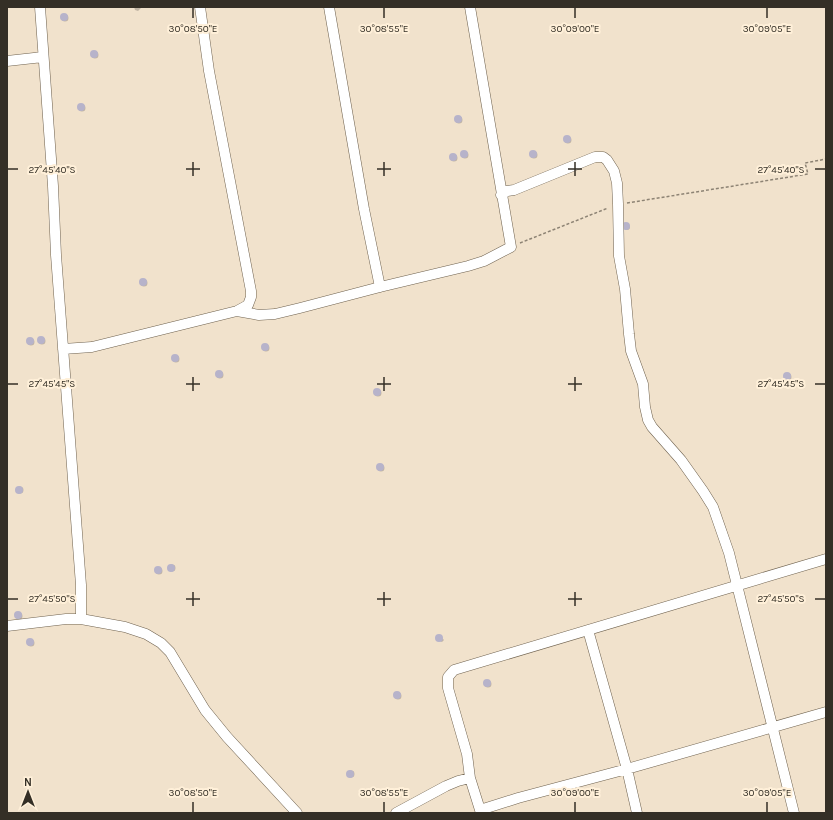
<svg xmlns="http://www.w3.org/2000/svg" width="833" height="820" font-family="Karla,sans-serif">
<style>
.shadow{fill:#0003}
.building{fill:#b7b3ca}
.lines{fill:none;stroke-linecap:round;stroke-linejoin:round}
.minor-casing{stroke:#6f624f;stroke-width:11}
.path{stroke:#8d8374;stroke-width:1.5;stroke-dasharray:3 2;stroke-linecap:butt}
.minor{stroke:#fff;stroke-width:10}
.ticks{fill:none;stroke:#342f26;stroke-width:1.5}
.ticks-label{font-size:10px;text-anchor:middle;fill:#342f26;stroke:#fff0d9;stroke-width:4;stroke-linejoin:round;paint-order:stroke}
</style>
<rect width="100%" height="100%" fill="#f1e2cc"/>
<path class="shadow" d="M 134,7 L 140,7 L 141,8 L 138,11 L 135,10 Z
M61.5 18a3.5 3.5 0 1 1 7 0a3.5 3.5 0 1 1-7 0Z
M91.5 55a3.5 3.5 0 1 1 7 0a3.5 3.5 0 1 1-7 0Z
M78.5 108a3.5 3.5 0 1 1 7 0a3.5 3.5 0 1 1-7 0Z
M455.5 120a3.5 3.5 0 1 1 7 0a3.5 3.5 0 1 1-7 0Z
M564.5 140a3.5 3.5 0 1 1 7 0a3.5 3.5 0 1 1-7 0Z
M530.5 155a3.5 3.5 0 1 1 7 0a3.5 3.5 0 1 1-7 0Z
M461.5 155a3.5 3.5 0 1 1 7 0a3.5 3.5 0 1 1-7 0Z
M450.5 158a3.5 3.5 0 1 1 7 0a3.5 3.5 0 1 1-7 0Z
M624 227a3 3 0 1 1 6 0a3 3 0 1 1-6 0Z
M140.5 283a3.5 3.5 0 1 1 7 0a3.5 3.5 0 1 1-7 0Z
M38.5 341a3.5 3.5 0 1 1 7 0a3.5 3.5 0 1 1-7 0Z
M27.5 342a3.5 3.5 0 1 1 7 0a3.5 3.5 0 1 1-7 0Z
M262.5 348a3.5 3.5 0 1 1 7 0a3.5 3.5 0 1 1-7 0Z
M172.5 359a3.5 3.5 0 1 1 7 0a3.5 3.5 0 1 1-7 0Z
M216.5 375a3.5 3.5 0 1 1 7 0a3.5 3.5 0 1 1-7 0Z
M784.5 377a3.5 3.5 0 1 1 7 0a3.5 3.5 0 1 1-7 0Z
M374.5 393a3.5 3.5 0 1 1 7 0a3.5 3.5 0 1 1-7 0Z
M377.5 468a3.5 3.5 0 1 1 7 0a3.5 3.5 0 1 1-7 0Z
M16.5 490a3.5 3.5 0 1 1 7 0a3.5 3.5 0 1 1-7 0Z
M168.5 568a3.5 3.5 0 1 1 7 0a3.5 3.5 0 1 1-7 0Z
M155.5 571a3.5 3.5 0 1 1 7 0a3.5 3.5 0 1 1-7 0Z
M15.5 616a3.5 3.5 0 1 1 7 0a3.5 3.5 0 1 1-7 0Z
M 439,636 L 440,636 L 444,640 L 442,642 L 437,640 L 436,639 Z
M27.5 643a3.5 3.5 0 1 1 7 0a3.5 3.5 0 1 1-7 0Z
M484.5 684a3.5 3.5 0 1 1 7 0a3.5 3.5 0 1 1-7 0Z
M394.5 696a3.5 3.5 0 1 1 7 0a3.5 3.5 0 1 1-7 0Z
M347.5 774a3.5 3.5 0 1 1 7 0a3.5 3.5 0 1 1-7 0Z"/>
<path class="building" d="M60 17a4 4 0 1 1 8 0a4 4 0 1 1-8 0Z
M90 54a4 4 0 1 1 8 0a4 4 0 1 1-8 0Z
M77 107a4 4 0 1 1 8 0a4 4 0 1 1-8 0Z
M454 119a4 4 0 1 1 8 0a4 4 0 1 1-8 0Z
M563 139a4 4 0 1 1 8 0a4 4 0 1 1-8 0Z
M529 154a4 4 0 1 1 8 0a4 4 0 1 1-8 0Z
M460 154a4 4 0 1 1 8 0a4 4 0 1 1-8 0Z
M449 157a4 4 0 1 1 8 0a4 4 0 1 1-8 0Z
M622 226a4 4 0 1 1 8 0a4 4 0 1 1-8 0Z
M139 282a4 4 0 1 1 8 0a4 4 0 1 1-8 0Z
M37 340a4 4 0 1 1 8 0a4 4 0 1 1-8 0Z
M26 341a4 4 0 1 1 8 0a4 4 0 1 1-8 0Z
M261 347a4 4 0 1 1 8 0a4 4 0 1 1-8 0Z
M171 358a4 4 0 1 1 8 0a4 4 0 1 1-8 0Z
M215 374a4 4 0 1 1 8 0a4 4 0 1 1-8 0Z
M783 376a4 4 0 1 1 8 0a4 4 0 1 1-8 0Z
M373 392a4 4 0 1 1 8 0a4 4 0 1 1-8 0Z
M376 467a4 4 0 1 1 8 0a4 4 0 1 1-8 0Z
M15 490a4 4 0 1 1 8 0a4 4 0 1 1-8 0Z
M167 568a4 4 0 1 1 8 0a4 4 0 1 1-8 0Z
M154 570a4 4 0 1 1 8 0a4 4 0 1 1-8 0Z
M14 615a4 4 0 1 1 8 0a4 4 0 1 1-8 0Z
M435 638a4 4 0 1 1 8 0a4 4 0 1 1-8 0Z
M26 642a4 4 0 1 1 8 0a4 4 0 1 1-8 0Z
M483 683a4 4 0 1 1 8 0a4 4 0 1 1-8 0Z
M393 695a4 4 0 1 1 8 0a4 4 0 1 1-8 0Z
M346 774a4 4 0 1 1 8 0a4 4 0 1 1-8 0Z"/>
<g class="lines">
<g class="minor-casing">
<path id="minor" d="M 40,7 L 53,186 L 56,255 L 81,585 L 81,619
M 329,7 L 364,209 L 380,287
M 7,61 L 43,57
M 501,195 L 507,191 L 514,190 L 595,157 L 603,157 L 607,160 L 614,171 L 617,183 L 618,204 L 619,256 L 625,289 L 629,334 L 631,351 L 643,384 L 645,407 L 648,420 L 652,427 L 681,460 L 703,491 L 713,507 L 729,553 L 794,813
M 237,311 L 259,315 L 275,314 L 300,308 L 380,287 L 468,266 L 484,261 L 511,247 L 470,7
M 63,349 L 92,347 L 237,311 L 248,305 L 251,297 L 251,291 L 209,71 L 200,7
M 7,626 L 66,619 L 81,619 L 125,627 L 146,634 L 161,643 L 170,652 L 205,710 L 227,737 L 297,813
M 588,630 L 627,769 L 637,813
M 470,778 L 467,754 L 448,688 L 448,677 L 454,670 L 826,559
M 480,810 L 518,798 L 627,769 L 826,712
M 396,813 L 446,786 L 458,781 L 470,778 L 481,813"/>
</g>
<path class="path" d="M 627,203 L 808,174 L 805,163 L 826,159
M 520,243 L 608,208"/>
<use href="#minor" class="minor"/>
</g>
<path class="ticks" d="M 193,8 L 193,18M 384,8 L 384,18M 575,8 L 575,18M 767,8 L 767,18M 193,162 L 193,176M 384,162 L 384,176M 575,162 L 575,176M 8,169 L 18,169M 186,169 L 200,169M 377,169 L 391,169M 568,169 L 582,169M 815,169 L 825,169M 193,377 L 193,391M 384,377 L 384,391M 575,377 L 575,391M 8,384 L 18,384M 186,384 L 200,384M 377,384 L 391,384M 568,384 L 582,384M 815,384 L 825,384M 193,592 L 193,606M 384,592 L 384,606M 575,592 L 575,606M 8,599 L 18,599M 186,599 L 200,599M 377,599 L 391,599M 568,599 L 582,599M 815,599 L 825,599M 193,802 L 193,812M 384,802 L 384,812M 575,802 L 575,812M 767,802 L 767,812"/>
<g class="ticks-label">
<text x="193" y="32">30°08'50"E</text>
<text x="384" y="32">30°08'55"E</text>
<text x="575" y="32">30°09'00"E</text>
<text x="767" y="32">30°09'05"E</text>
<text x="52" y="173">27°45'40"S</text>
<text x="781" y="173">27°45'40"S</text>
<text x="52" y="387">27°45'45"S</text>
<text x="781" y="387">27°45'45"S</text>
<text x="52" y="602">27°45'50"S</text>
<text x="781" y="602">27°45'50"S</text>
<text x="193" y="796">30°08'50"E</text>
<text x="384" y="796">30°08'55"E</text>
<text x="575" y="796">30°09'00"E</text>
<text x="767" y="796">30°09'05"E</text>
</g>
<rect width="833" height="820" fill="none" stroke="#342f26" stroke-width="16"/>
<g transform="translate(28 792)" stroke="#fff0d9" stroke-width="3" paint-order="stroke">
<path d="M0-3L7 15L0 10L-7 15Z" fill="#342f26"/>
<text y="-6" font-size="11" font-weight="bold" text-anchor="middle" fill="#342f26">N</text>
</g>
</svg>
